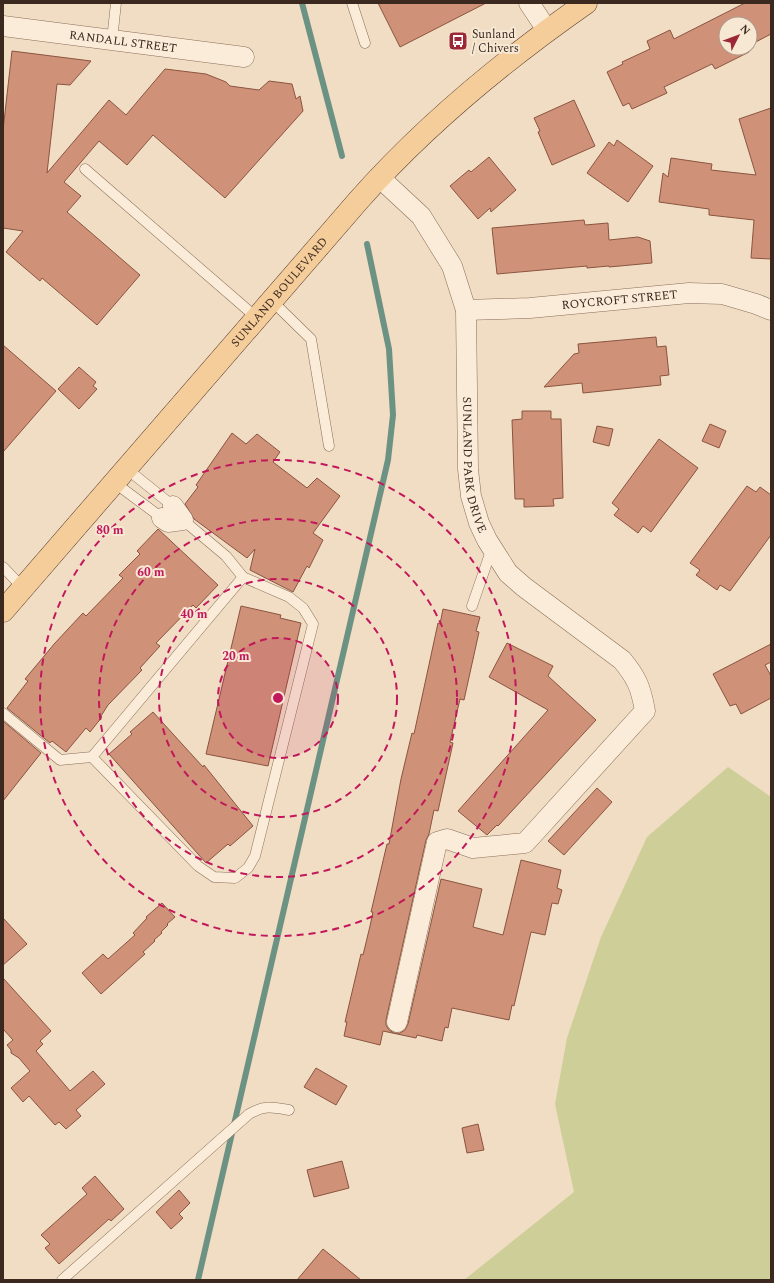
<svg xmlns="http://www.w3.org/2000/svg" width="774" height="1283" font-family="Spectral,serif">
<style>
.green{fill:#cece98}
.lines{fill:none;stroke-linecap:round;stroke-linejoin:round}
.stream{stroke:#6c9284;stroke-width:6}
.building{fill:#cf9279;stroke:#8b543f}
.service-casing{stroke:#8b6e5a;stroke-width:11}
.minor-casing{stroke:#8b6e5a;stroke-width:21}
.primary-casing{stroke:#593d2e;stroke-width:23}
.service{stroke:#faecd8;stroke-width:10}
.minor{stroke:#faecd8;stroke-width:20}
.primary{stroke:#f4cd9b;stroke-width:22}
.ring{fill:none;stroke:#c2185b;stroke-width:2;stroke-dasharray:7 5}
.labels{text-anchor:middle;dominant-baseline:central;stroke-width:4;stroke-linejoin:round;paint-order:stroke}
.poi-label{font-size:12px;fill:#3b281e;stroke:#f7e8d4;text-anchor:start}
.street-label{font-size:12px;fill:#3b281e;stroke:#f7e8d4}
.centre{fill:#c2185b;stroke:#f7e8d4;stroke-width:2}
.ring-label{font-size:12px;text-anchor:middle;font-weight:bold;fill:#c2185b;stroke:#f7e8d4;stroke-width:4;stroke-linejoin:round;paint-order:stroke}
</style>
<rect width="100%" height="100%" fill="#f0ddc4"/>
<path class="green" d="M 728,767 L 771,797 L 771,1280 L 464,1280 L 574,1192 L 555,1104 L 567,1038 L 601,937 L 647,837 Z"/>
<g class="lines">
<path class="stream" d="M 302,3 L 342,156
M 198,1280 L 388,460 L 393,415 L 389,349 L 367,244"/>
</g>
<path class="building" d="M 378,3 L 486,3 L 400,47 Z
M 745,3 L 771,3 L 771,34 L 750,45 L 750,24 L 726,24 L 726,48 L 747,48 L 749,52 L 715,69 L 712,64 L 664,87 L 667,93 L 632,109 L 629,103 L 623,106 L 607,72 L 623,64 L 622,62 L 650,49 L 647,41 L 670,30 L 674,39 Z
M 12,51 L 91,61 L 70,85 L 57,84 L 47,173 L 109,100 L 126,115 L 165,69 L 206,74 L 226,82 L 230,86 L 259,90 L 269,81 L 292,84 L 296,99 L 300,96 L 303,111 L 225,198 L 153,135 L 127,165 L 99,141 L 64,182 L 81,196 L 67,212 L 140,275 L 97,325 L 42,278 L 40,281 L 6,252 L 23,231 L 3,228 L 3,130 Z
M 574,100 L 595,146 L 552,165 L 538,132 L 540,131 L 534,118 Z
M 771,108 L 771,259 L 751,258 L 754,220 L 709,215 L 709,209 L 659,202 L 663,173 L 668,177 L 671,158 L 712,164 L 711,170 L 756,175 L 739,119 Z
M 617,140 L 653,166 L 628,202 L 587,173 L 609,142 L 614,146 Z
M 489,157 L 516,190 L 491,212 L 490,208 L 478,219 L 450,186 L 469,170 L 471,172 Z
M 584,220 L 585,225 L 608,223 L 609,240 L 638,237 L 650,241 L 652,263 L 609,267 L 609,266 L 587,268 L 587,266 L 497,274 L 492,228 Z
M 656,337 L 657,347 L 666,346 L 669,375 L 660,376 L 661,385 L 583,393 L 582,383 L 544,387 L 574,354 L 579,353 L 578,344 Z
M 3,345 L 56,391 L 3,452 Z
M 79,367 L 96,382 L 93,386 L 97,389 L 79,409 L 58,389 Z
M 522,411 L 551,411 L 551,419 L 561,419 L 563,498 L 553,499 L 554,506 L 524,507 L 524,499 L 515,499 L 512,420 L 522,419 Z
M 710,424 L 726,431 L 719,448 L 702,441 Z
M 597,426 L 613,429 L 609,446 L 593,442 Z
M 232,433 L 246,444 L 257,434 L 280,452 L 273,462 L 307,488 L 317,478 L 340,496 L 313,533 L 323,540 L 309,568 L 307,566 L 293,592 L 250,570 L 255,549 L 247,558 L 194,519 L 185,504 L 198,487 L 196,485 Z
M 659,439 L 698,468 L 651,532 L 643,526 L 638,533 L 614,515 L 619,509 L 612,503 Z
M 747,486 L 756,492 L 760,487 L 771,495 L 771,535 L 730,591 L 720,585 L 717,590 L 696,575 L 700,570 L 690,563 Z
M 158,529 L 218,585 L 196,608 L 193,605 L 156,643 L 160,646 L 140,668 L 142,670 L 108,705 L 101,716 L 102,717 L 90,732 L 86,728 L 66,752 L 52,741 L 50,743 L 7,708 L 28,681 L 25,679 L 55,643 L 83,613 L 86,616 L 123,578 L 119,575 L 140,554 L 137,551 Z
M 241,606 L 281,615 L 280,618 L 301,623 L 268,766 L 206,754 Z
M 443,609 L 480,617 L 476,631 L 479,632 L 464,700 L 460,699 L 450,742 L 453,743 L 438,811 L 434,810 L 429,834 L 426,840 L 386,1020 L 386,1025 L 389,1030 L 394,1033 L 400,1033 L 405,1030 L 408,1024 L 441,879 L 482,889 L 473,927 L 503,935 L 521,860 L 561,870 L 557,888 L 562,890 L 558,904 L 552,903 L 545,935 L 531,932 L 514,1006 L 512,1005 L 509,1020 L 452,1008 L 448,1028 L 445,1027 L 442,1041 L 417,1035 L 416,1038 L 383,1031 L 380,1045 L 344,1036 L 347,1022 L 345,1022 L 361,954 L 363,955 L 370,926 L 373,912 L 371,912 L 387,844 L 389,844 L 401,779 L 412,733 L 414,734 L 438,623 L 440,624 Z
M 507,643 L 553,666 L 548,676 L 596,720 L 498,826 L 497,825 L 487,835 L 458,811 L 548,710 L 489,677 Z
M 771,644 L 771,662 L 765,665 L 771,676 L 771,698 L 741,714 L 736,704 L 730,706 L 713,674 Z
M 153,712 L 203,767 L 204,765 L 253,826 L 230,846 L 228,844 L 206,863 L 109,754 L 132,734 L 130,732 Z
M 3,721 L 41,753 L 3,801 Z
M 597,788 L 612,802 L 564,855 L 548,841 Z
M 162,903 L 175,917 L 167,924 L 168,925 L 161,932 L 162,933 L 154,940 L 155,941 L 143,952 L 145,954 L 101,994 L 82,973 L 103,954 L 108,959 L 135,935 L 133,933 L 147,918 L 146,917 Z
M 3,918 L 27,944 L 3,965 Z
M 3,978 L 51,1031 L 40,1041 L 43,1044 L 36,1051 L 70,1091 L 93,1071 L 105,1084 L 76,1110 L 81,1116 L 66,1129 L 59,1122 L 55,1125 L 29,1096 L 23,1102 L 11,1088 L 30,1071 L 19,1058 L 11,1053 L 11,1050 L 7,1045 L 13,1040 L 3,1029 Z
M 316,1068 L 347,1086 L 336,1105 L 304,1087 Z
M 478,1124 L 484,1150 L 467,1153 L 462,1128 Z
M 342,1161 L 349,1188 L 314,1197 L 307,1170 Z
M 95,1176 L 124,1209 L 111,1221 L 109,1219 L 59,1264 L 45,1248 L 50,1244 L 41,1235 L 87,1194 L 82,1188 Z
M 179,1190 L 190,1203 L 179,1214 L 183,1218 L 171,1229 L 156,1212 Z
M 323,1249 L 361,1280 L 297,1280 Z"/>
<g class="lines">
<g class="service-casing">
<path id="service" d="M 352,3 L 365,43
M 112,40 L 116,3
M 85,169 L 257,318
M 272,301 L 311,339 L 329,446
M 127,469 L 173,506
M 115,483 L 162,518
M 3,567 L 23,588
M 472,606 L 492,548
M 3,713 L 60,760 L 92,757 L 198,866 L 214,877 L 235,878 L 248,868 L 255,856 L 313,624 L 303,608 L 289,597 L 243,577 L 226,556 L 183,520
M 92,757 L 243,577
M 62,1280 L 249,1114 C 265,1105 272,1107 289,1110"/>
</g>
<g class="minor-casing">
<g id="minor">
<path d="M 529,3 L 547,30"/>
<path id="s1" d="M 3,26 L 244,57"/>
<path id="s2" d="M 379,177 L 421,216 L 452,266 L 466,310 L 468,469 L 471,496 L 479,523 L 487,540 L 508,573 L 524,587 L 622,660 C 637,678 641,688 645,711 L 525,843 L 473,848 L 447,839 L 437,842 L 397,1022"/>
<path id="s3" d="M 466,310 L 530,308 L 689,293 L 722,294 L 756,304 L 771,310"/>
<path d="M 162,518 L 168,522 L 183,520 L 173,506"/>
</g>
</g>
<g class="primary-casing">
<g id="primary">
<path id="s4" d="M 3,611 L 358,201 C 425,125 503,61 586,3"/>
</g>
</g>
<use href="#service" class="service"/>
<use href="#minor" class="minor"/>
<use href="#primary" class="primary"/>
</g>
<circle cx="278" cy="698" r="60" fill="#c2185b" fill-opacity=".12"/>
<g class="ring">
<circle cx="278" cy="698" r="60"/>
<circle cx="278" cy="698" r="119"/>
<circle cx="278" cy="698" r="179"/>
<circle cx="278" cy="698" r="238"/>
</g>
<defs>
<g id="bus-square" transform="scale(1)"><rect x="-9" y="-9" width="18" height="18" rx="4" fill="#9c2837" stroke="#f7e8d4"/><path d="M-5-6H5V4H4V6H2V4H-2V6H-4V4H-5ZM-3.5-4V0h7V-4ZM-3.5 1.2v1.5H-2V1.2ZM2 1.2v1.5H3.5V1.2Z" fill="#fff"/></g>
</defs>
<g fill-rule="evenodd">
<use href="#bus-square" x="458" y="41"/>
</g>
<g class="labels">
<g class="poi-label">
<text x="472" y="34">Sunland<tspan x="472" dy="14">/ Chivers</tspan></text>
</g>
<g class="street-label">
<text stroke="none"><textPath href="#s1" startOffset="121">RANDALL STREET</textPath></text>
<text stroke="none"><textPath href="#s4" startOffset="422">SUNLAND BOULEVARD</textPath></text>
<text stroke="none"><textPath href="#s3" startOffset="154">ROYCROFT STREET</textPath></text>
<text stroke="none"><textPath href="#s2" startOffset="318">SUNLAND PARK DRIVE</textPath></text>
</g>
</g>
<circle cx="278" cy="698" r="6" class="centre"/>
<g class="ring-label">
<text x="110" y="534">80 m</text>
<text x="151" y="576">60 m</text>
<text x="194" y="618">40 m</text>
<text x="236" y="660">20 m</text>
</g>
<rect width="774" height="1283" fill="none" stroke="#3b281e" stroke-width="8"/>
<g transform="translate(738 36) rotate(48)"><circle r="19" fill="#f7e8d4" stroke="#ac9b8b"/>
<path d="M0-3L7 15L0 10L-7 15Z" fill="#9c2837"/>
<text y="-6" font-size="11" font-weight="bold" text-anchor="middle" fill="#3b281e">N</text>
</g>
</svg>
